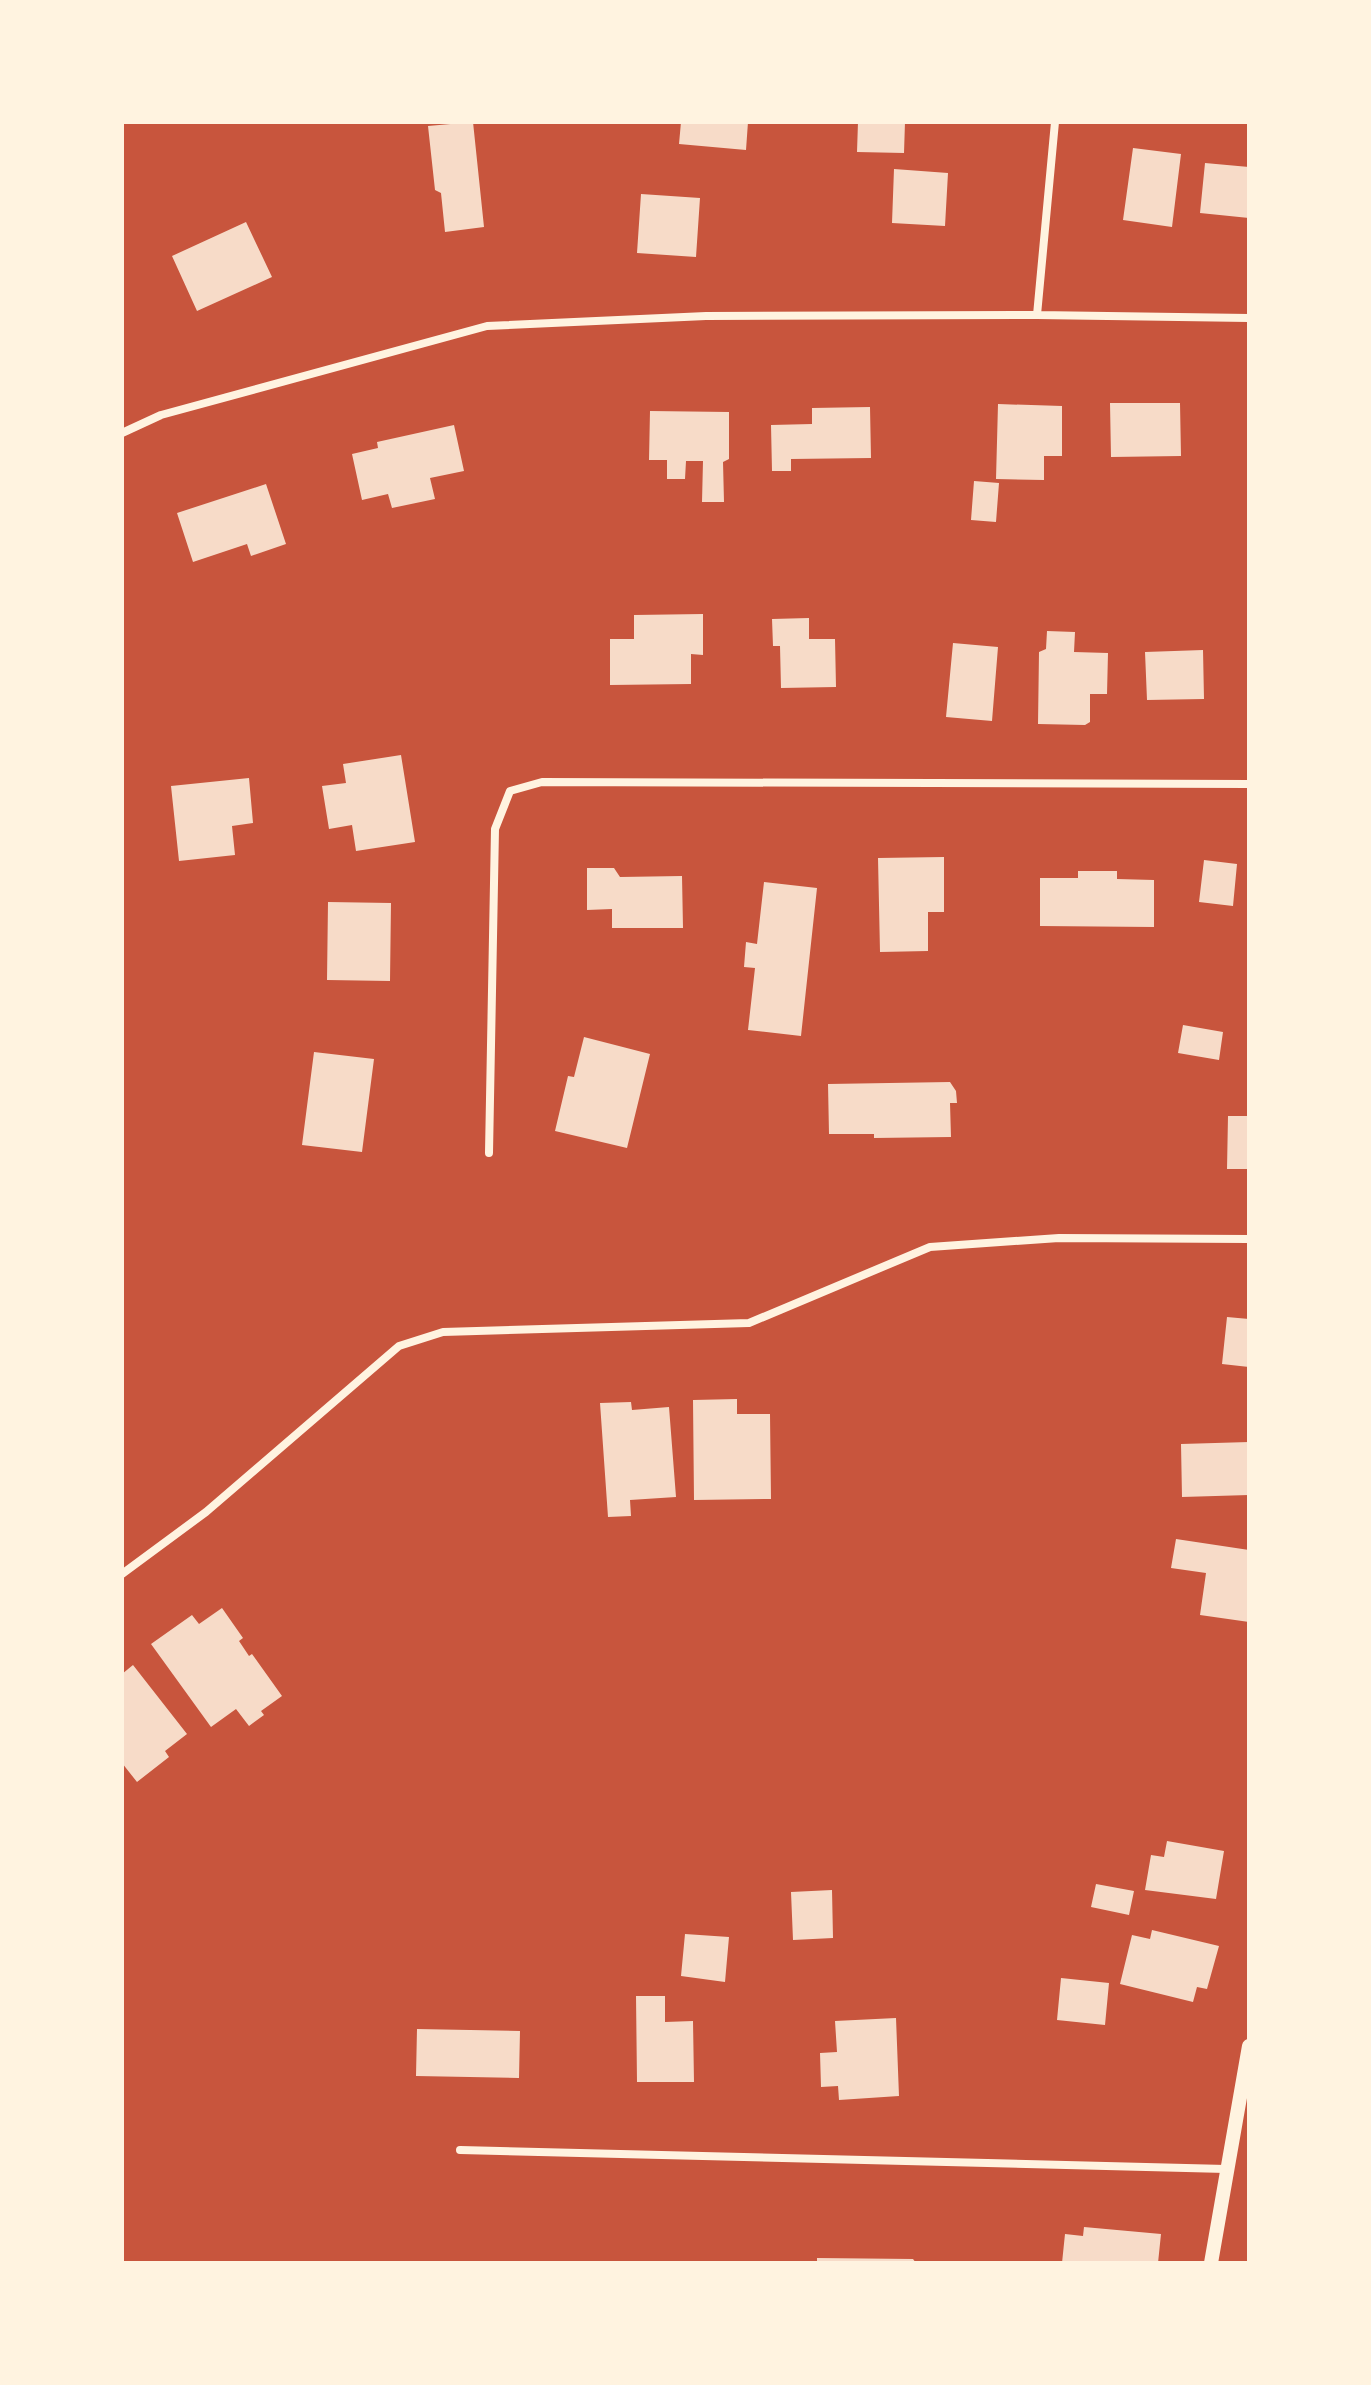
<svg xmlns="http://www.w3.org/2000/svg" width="1371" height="2385" font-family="Ubuntu,sans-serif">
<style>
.building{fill:#f7dbc8}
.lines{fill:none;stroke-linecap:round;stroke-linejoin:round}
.minor{stroke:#fff3e0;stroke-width:8}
.tertiary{stroke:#fff3e0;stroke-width:14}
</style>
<rect width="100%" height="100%" fill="#c8553d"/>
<path class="building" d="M 473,122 L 484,227 L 445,232 L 441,193 L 435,190 L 428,126 Z
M 681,122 L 748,122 L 746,150 L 679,144 Z
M 858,122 L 905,122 L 904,153 L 857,152 Z
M 1133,148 L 1181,154 L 1172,227 L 1123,220 Z
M 1205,163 L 1249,167 L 1249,218 L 1200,213 Z
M 894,169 L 948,173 L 945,226 L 892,223 Z
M 641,194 L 700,198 L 696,257 L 637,253 Z
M 246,222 L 272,277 L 197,311 L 172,256 Z
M 1110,403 L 1180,403 L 1181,456 L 1111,457 Z
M 998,404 L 1062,406 L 1062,456 L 1044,456 L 1044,480 L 996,479 Z
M 870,407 L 871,458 L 791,459 L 791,471 L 772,471 L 771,425 L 812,424 L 812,408 Z
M 650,411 L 729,412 L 729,459 L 723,462 L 724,502 L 702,502 L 703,461 L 686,461 L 685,479 L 667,479 L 667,460 L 649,460 Z
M 454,425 L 464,471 L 430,478 L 435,499 L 392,508 L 388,494 L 362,500 L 352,454 L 378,448 L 377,442 Z
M 974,481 L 999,483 L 996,522 L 971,520 Z
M 266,484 L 286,544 L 251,556 L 247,544 L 193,562 L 177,513 Z
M 703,614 L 703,655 L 691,654 L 691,684 L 610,685 L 610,639 L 634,639 L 634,615 Z
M 809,618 L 809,639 L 835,639 L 836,687 L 781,688 L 780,646 L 773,646 L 772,619 Z
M 1047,631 L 1075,632 L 1074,652 L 1108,653 L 1107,694 L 1090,694 L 1090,722 L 1085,725 L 1038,724 L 1039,652 L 1046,649 Z
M 953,643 L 998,647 L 992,721 L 946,717 Z
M 1203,650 L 1204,699 L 1147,700 L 1145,652 Z
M 401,755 L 415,842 L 356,851 L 352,825 L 329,829 L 322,786 L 346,783 L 343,764 Z
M 249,778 L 253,823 L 232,826 L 235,855 L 179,861 L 171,786 Z
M 944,857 L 944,912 L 928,912 L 928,951 L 880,952 L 878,858 Z
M 1204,860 L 1237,864 L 1233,906 L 1199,902 Z
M 587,868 L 614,868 L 620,877 L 682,876 L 683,928 L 612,928 L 612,909 L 587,910 Z
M 1078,871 L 1117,871 L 1117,879 L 1154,880 L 1154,927 L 1040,926 L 1040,878 L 1078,878 Z
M 764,882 L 817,888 L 801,1036 L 748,1030 L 755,968 L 744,967 L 746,942 L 757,944 Z
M 328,902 L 391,903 L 390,981 L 327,980 Z
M 1183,1025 L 1223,1032 L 1219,1060 L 1178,1053 Z
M 584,1037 L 650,1054 L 627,1148 L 555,1131 L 568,1076 L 574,1077 Z
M 314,1052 L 374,1059 L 362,1152 L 302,1145 Z
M 950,1082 L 956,1091 L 957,1103 L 950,1103 L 951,1137 L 874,1138 L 874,1134 L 829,1134 L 828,1084 Z
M 1228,1116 L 1249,1116 L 1249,1169 L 1227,1169 Z
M 1227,1317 L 1249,1319 L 1249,1367 L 1222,1364 Z
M 737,1399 L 737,1414 L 770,1414 L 771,1499 L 694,1500 L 693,1400 Z
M 631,1402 L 632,1410 L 669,1407 L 676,1497 L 630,1500 L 631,1516 L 608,1517 L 600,1403 Z
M 1249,1442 L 1249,1495 L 1182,1497 L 1181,1444 Z
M 1176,1539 L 1249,1550 L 1249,1622 L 1200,1615 L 1206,1573 L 1171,1568 Z
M 222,1608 L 243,1638 L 239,1641 L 249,1656 L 252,1654 L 282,1696 L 261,1711 L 264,1715 L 249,1726 L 236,1709 L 211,1727 L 151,1644 L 192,1615 L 199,1624 Z
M 133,1665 L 187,1734 L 165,1751 L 169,1757 L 137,1782 L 122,1763 L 122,1674 Z
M 1167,1841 L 1224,1851 L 1216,1899 L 1145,1890 L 1151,1855 L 1164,1857 Z
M 1096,1884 L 1134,1891 L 1129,1915 L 1091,1907 Z
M 832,1890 L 833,1938 L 793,1940 L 791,1892 Z
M 1152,1930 L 1219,1946 L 1207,1989 L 1197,1987 L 1193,2002 L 1120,1984 L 1132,1935 L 1150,1939 Z
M 685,1934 L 729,1937 L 725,1982 L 681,1976 Z
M 1061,1978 L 1109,1983 L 1105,2025 L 1057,2020 Z
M 636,1996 L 665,1996 L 665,2022 L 693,2021 L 694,2082 L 637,2082 Z
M 896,2018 L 899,2096 L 839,2100 L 838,2086 L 821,2087 L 820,2053 L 837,2052 L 835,2021 Z
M 417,2029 L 520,2031 L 519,2078 L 416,2076 Z
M 1084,2227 L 1161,2234 L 1158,2263 L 1062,2263 L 1065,2234 L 1083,2236 Z
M 817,2258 L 913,2259 L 916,2263 L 817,2263 Z"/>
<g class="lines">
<path class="minor" d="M 1037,315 L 1055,122
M 122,433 L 161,415 L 487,326 L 706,316 L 1037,315 L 1249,318
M 489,1153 L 495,829 L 510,791 L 542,782 L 1249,784
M 122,1574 L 206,1512 L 399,1346 L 443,1332 L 749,1323 L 930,1247 L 1059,1238 L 1249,1239
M 460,2150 L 1226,2169"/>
<path class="tertiary" d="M 1211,2263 L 1249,2046"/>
</g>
<rect width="1371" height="2385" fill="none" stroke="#fff3e0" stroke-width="248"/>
</svg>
